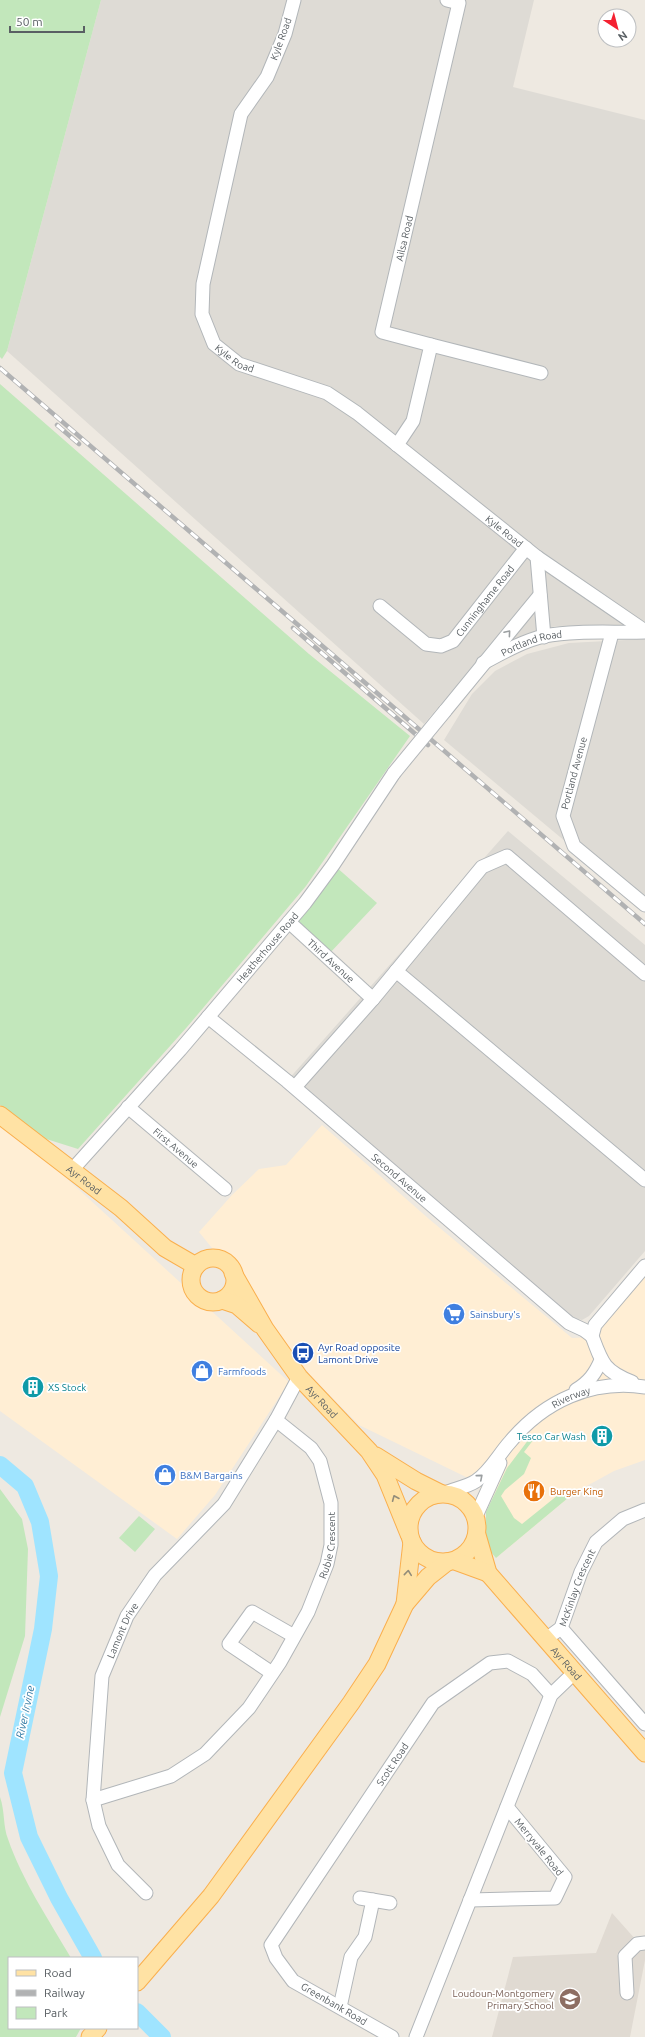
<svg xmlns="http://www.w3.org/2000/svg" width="645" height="2037" font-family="Ubuntu,sans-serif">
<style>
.commercial{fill:#ffeed4}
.industrial{fill:#dedbd5}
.education{fill:#e0dad2}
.green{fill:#c2e7bb}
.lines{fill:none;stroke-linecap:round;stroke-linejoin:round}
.river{stroke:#9fe4ff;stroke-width:18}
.minor-casing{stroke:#b2b6b9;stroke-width:15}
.major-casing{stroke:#faaf4d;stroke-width:19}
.minor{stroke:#fff;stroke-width:13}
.major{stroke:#ffe2a4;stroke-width:17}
.rail-casing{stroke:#b1b2b3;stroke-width:4.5}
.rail{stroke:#fff;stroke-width:3;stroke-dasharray:9;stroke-linecap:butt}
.minor-bridge-casing{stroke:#b2b6b9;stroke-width:15;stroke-linecap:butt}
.minor-bridge{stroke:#fff;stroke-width:13}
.oneway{stroke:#9b9fa1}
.oneway2{stroke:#938d7a}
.labels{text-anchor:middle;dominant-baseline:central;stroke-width:3.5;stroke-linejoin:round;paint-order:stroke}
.street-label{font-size:10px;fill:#595f63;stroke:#fff}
.shop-label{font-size:10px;fill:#366cbe;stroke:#fff;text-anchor:start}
.transit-label{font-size:10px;fill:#164399;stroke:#fff;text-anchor:start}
.culture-label{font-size:10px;fill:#0d838f;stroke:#fff;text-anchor:start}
.food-label{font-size:10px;fill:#c56008;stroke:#fff;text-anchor:start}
.education-label{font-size:10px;fill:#785e54;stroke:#fff;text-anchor:end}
.water-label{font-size:11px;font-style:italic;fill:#337ba5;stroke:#fff}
</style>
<rect width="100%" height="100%" fill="#eee9e1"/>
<path class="commercial" d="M 0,1125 L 41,1155 L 289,1382 L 215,1495 L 177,1539 L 0,1411 Z
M 322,1125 L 429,1219 L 572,1338 L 592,1337 L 645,1274 L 645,1460 L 614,1471 L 574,1493 L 496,1558 L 488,1512 L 493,1498 L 466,1477 L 359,1425 L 311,1376 L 242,1285 L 199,1232 L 232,1195 L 259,1169 L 286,1165 Z"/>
<path class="industrial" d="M 101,0 L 534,0 L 513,87 L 645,120 L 645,625 L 555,626 L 519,638 L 480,657 L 424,724 L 7,351 Z
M 645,639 L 645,908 L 444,740 L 472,694 L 495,671 L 527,654 L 569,643 Z
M 508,831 L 645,945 L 645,1251 L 589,1316 L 582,1320 L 573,1318 L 287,1081 Z"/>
<path class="education" d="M 612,1913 L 645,1950 L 645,1960 L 630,2037 L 492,2037 L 513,1957 L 596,1953 Z"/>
<path class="green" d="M 0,0 L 101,0 L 7,351 L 2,359 L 0,357 Z
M 0,384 L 309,654 L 410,736 L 306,886 L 187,1027 L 78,1149 L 40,1137 L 0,1105 Z
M 335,866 L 377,903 L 328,955 L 291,922 Z
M 535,1435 L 541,1437 L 539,1441 L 534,1439 L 524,1452 L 531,1458 L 524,1474 L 505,1490 L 501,1496 L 514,1518 L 522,1524 L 563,1491 L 574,1493 L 496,1558 L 486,1546 L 486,1512 L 507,1468 L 529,1439 Z
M 0,1489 L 22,1519 L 28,1549 L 25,1636 L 0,1717 Z
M 139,1516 L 155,1529 L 135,1552 L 119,1538 Z
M 0,1797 C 5,1811 3,1827 8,1839 C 22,1880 49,1920 71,1958 L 9,1958 L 9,2028 L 81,2028 L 76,2037 L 0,2037 Z"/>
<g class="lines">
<path class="river" d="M 0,1465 L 25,1486 L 40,1522 L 49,1576 L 43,1629 L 13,1773 L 29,1837 L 59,1898 L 93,1958
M 137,2012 L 162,2037"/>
<g class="minor-casing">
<g id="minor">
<path id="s1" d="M 294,0 L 285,34 L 267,77 L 241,114 L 203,284 L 202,314 L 214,344 L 239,364 L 327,393 L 357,413 L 537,557 L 645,631"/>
<path d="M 431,345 L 541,373"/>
<path id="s2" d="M 397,445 L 413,421 L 431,345 L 382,332 L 459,3 L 447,0"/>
<path d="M 537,557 L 544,637"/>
<path id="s3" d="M 380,606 L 426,644 L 441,646 L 453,641 L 526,548"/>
<path d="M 612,633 L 563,816 L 574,846 L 645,905"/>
<path id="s4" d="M 483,663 C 502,653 523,641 544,636 C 577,630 612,633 645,632"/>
<path d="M 445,711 L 540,595"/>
<path id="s5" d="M 289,922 L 373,999"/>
<path d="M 396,971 L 645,1180"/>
<path id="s6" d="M 208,1017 L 287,1081 L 569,1323 L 584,1330 L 592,1336"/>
<path d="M 295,1087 L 373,999 L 482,867 L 507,856 L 645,974"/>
<path id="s7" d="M 128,1107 L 225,1189"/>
<path id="s8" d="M 72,1170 L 180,1050 L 305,903 L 333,865 L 394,773"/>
<path d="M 632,1382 C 604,1371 602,1363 592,1336 L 595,1325 L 645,1266"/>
<path d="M 576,1390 C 589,1382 595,1374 601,1360"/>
<path id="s9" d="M 445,1493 C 454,1489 467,1487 476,1481 C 490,1472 499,1454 510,1442 C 544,1401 592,1379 645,1387"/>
<path d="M 476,1516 L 500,1463"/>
<path d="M 561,1628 L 645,1724"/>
<path id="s10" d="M 546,1639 L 561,1628 L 581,1572 L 596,1542 L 623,1519 L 645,1510"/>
<path d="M 272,1673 L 229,1644 L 252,1612 L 294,1636"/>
<path id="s11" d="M 93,1800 L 171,1776 L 205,1754 L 249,1708 L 280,1662 L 308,1612 L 327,1564 L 331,1545 L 331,1503 L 320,1461 L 311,1448 L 276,1420"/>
<path id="s12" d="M 146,1893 L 118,1865 L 99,1826 L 93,1800 L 102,1676 L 127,1616 L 155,1575 L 224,1504 L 276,1420 L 299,1377"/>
<path d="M 360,1898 L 390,1903"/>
<path d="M 470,1900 L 555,1898 L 565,1877 L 507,1807"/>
<path d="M 627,1993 L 625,1956 L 637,1944 L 645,1943"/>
<path d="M 340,2007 L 351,1957 L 365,1937 L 373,1900"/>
<path id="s13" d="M 392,2037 L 293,1981 L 276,1958 L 271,1945 L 433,1703 L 490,1663 L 508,1661 L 532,1674 L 551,1695"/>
<path d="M 416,2037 L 551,1695 L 575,1672"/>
</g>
</g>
<g class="major-casing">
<g id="major">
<path id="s14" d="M 0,1115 L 121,1208 L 165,1248 L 196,1266"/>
<circle cx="213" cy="1280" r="22"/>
<path id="s15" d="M 233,1273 L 265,1329 L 299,1377 L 369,1451 L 385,1475 L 409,1534"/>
<path d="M 222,1300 L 237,1305 L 259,1324"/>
<path d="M 376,1456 L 416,1481 L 440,1493"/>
<circle cx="443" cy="1528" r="34"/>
<path id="s16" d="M 477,1535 L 488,1573 L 645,1753"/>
<path d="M 455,1561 L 488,1573"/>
<path d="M 405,1604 L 412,1542"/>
<path d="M 137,1982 L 211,1896 L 351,1703 L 377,1664 L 405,1604 L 428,1577 L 447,1562"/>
<path d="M 90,2037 L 98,2028"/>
</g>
</g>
<use href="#minor" class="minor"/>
<use href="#major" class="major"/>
<g class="rail-casing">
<path id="rail" d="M 0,368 L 645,924
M 57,425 L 79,444
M 293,628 L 428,745"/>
</g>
<use href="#rail" class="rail"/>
<g class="minor-bridge-casing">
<path id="minor-bridge" d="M 394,773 L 445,711"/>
</g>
<use href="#minor-bridge" class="minor-bridge"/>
</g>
<defs><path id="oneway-chevron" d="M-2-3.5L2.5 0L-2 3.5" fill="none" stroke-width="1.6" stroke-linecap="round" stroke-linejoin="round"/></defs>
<g class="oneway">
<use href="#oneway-chevron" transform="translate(508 633) rotate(-50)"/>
<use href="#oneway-chevron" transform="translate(480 1477) rotate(-41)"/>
</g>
<g class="oneway2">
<use href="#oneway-chevron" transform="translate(395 1498) rotate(-113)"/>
<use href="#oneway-chevron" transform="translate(408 1573) rotate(-84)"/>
</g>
<defs>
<g id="supermarket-disc" transform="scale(1.15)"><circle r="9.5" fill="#3f7fe0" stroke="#fff"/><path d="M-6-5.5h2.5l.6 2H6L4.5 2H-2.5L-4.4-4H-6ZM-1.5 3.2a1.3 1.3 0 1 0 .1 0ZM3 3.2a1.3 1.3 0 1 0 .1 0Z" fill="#fff"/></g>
<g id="bus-disc" transform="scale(1.15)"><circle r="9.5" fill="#1a4fb4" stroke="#fff"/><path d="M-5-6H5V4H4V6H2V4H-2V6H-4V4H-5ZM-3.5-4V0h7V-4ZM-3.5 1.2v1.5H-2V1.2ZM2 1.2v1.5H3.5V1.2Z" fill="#fff"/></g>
<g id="shop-disc" transform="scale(1.15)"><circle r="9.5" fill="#3f7fe0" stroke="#fff"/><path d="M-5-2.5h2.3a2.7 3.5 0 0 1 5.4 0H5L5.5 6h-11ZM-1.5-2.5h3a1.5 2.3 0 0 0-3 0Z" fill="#fff"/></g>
<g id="building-disc" transform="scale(1.15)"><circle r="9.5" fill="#0f9aa8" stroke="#fff"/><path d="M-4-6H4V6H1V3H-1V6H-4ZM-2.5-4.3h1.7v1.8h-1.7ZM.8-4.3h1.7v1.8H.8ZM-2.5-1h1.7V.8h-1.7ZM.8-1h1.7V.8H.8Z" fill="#fff"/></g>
<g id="restaurant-disc" transform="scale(1.15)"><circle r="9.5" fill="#e8710a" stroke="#fff"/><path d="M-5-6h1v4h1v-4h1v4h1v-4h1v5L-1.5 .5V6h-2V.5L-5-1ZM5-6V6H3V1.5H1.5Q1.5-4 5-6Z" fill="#fff"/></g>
<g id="school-disc" transform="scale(1.15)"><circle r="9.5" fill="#8d6e63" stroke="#fff"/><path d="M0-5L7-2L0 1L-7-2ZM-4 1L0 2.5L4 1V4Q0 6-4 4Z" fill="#fff"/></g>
</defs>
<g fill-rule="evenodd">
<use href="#supermarket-disc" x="454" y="1314"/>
<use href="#bus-disc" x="303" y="1353"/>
<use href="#shop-disc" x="202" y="1371"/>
<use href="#building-disc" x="33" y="1387"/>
<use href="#building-disc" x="602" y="1436"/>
<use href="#shop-disc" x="165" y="1475"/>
<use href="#restaurant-disc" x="534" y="1491"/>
<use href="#school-disc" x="570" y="1999"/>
</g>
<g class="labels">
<g class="street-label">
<text transform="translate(281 39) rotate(-70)">Kyle Road</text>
<text stroke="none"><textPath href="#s2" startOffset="254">Ailsa Road</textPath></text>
<text stroke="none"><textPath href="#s1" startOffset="389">Kyle Road</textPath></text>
<text stroke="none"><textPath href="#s1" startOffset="713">Kyle Road</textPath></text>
<text stroke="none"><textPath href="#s3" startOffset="139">Cunninghame Road</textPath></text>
<text stroke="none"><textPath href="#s4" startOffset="53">Portland Road</textPath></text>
<text transform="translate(574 773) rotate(-75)">Portland Avenue</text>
<text stroke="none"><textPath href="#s8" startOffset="296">Heatherhouse Road</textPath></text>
<text stroke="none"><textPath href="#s5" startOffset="57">Third Avenue</textPath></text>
<text stroke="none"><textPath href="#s7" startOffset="63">First Avenue</textPath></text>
<text stroke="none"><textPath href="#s6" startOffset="250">Second Avenue</textPath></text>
<text stroke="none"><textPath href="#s14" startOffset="106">Ayr Road</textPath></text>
<text stroke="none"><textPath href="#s9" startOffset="162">Riverway</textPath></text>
<text stroke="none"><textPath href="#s15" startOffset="157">Ayr Road</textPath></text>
<text stroke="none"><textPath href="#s11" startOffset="369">Rubie Crescent</textPath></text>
<text stroke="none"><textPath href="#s10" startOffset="62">McKinlay Crescent</textPath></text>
<text stroke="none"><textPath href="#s12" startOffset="284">Lamont Drive</textPath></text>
<text stroke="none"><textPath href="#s16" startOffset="159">Ayr Road</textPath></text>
<text stroke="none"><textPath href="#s13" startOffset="374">Scott Road</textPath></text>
<text transform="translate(539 1847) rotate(51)">Merryvale Road</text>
<text transform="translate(334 2004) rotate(30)">Greenbank Road</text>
</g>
<g class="shop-label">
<text x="470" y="1314">Sainsbury's</text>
<text x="218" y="1371">Farmfoods</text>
<text x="180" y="1475">B&amp;M Bargains</text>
</g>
<g class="transit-label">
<text x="318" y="1347">Ayr Road opposite<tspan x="318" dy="12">Lamont Drive</tspan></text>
</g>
<g class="culture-label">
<text x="48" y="1387">XS Stock</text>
<text x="586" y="1436" text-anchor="end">Tesco Car Wash</text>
</g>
<g class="food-label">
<text x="550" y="1491">Burger King</text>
</g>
<g class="education-label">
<text x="554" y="1993">Loudoun-Montgomery<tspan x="554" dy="12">Primary School</tspan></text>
</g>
<g class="water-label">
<text transform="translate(25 1712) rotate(-78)">River Irvine</text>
</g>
</g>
<rect x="8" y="1957" width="130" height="72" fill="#ffffff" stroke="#bdbfc1"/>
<rect x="16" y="1970" width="20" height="6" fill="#ffe2a4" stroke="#bdbfc1"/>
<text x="44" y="1977" font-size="12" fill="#595f63">Road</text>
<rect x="16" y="1990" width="20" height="6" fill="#b1b2b3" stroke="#bdbfc1"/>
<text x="44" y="1997" font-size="12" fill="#595f63">Railway</text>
<rect x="16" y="2007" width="20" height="12" fill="#c2e7bb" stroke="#bdbfc1"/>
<text x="44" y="2017" font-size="12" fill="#595f63">Park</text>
<g transform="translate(617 28) rotate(144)"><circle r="19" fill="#ffffff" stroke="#bdbfc1"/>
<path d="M0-3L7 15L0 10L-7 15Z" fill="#f42131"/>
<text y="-6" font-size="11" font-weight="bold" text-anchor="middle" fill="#595f63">N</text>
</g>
<path d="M10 26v6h74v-6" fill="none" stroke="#595f63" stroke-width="2"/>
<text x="16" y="26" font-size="12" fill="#595f63" stroke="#ffffff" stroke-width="3" paint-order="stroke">50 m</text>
</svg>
